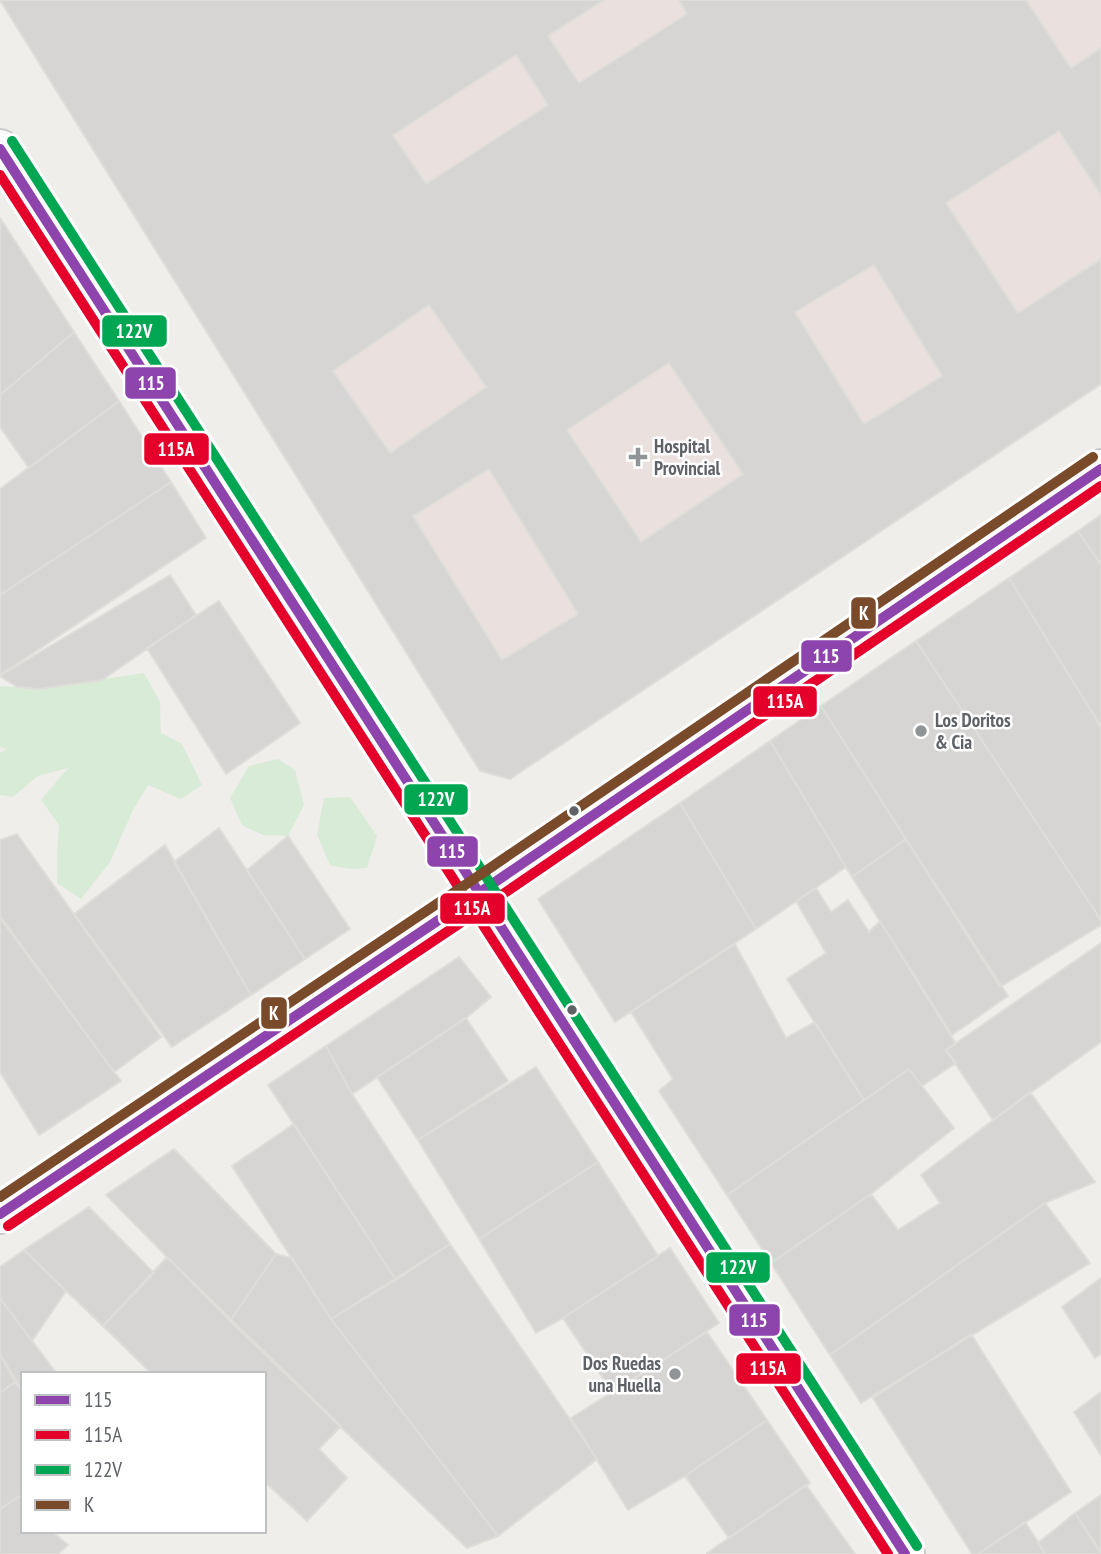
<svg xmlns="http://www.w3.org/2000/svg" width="1101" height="1554" font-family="'PT Sans Narrow',sans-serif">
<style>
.medical{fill:#eae0de}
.green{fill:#d8ebd6}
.building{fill:#d6d5d3;stroke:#deddd9;stroke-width:2;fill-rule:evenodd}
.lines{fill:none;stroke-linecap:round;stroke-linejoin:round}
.street-casing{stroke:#cbcccc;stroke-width:42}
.secondary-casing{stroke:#cacacb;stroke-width:42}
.street{stroke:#fdfcfc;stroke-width:38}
.secondary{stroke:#fdfcfc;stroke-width:38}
.bus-1-casing{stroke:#fff;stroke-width:16}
.bus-2-casing{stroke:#fff;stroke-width:16}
.bus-3-casing{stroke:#fff;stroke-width:16}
.bus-4-casing{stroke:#fff;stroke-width:16}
.bus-1{stroke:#8e44ad;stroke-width:10}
.bus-2{stroke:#e4002b;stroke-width:10}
.bus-3{stroke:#00a651;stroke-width:10}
.bus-4{stroke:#7a4b2a;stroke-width:10}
.poi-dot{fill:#919496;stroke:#fff;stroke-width:2.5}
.bus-dot{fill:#5f6368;stroke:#fff;stroke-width:2.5}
.labels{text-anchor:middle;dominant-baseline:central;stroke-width:5;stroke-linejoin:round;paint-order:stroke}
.poi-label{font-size:19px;font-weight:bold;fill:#5f6368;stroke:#fff;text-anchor:start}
.line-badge{stroke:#fff;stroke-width:2.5}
.badge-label{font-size:19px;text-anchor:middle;font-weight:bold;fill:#fff}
</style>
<rect width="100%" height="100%" fill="#efeeea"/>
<path class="medical" d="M 0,0 L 1101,0 L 1101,384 L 510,779 Z"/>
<path class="green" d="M 144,673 L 160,702 L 161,733 L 182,744 L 202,785 L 181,799 L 148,785 L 133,810 L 110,862 L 81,899 L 57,883 L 57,852 L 59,825 L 41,800 L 68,768 L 38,776 L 13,797 L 0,795 L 0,753 L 7,749 L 0,747 L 0,686 L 39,689 Z
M 278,759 L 295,770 L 304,805 L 288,836 L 263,835 L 242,825 L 230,798 L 249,766 Z
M 350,797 L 377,836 L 367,868 L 351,869 L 330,865 L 317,835 L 324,798 Z"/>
<path class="building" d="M 0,0 L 604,0 L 548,36 L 579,83 L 687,14 L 679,0 L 1026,0 L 1071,68 L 1101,48 L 1101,195 L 1059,131 L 946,203 L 1018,313 L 1101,259 L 1101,384 L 510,779 L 480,771 ZM 516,55 L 548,105 L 426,184 L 393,135 ZM 874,265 L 942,376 L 864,424 L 795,312 ZM 429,305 L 486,387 L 390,453 L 333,371 ZM 669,363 L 743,474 L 641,542 L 567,430 ZM 489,469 L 578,614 L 502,660 L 413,516 Z
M 0,218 L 74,332 L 0,395 Z
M 74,332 L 119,401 L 29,468 L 0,427 L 0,395 Z
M 119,401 L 171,482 L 0,595 L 0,489 Z
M 171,482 L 206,538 L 0,675 L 0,595 Z
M 1101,515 L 1101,565 L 1078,531 Z
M 1078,531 L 1101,564 L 1101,727 L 1009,578 Z
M 170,575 L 196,615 L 102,680 L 39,689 L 17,687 L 0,676 Z
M 1009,578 L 1101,727 L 1101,920 L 916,641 Z
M 219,601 L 300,723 L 226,774 L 147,648 Z
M 916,641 L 1101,920 L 1101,925 L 1000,987 L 821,706 Z
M 821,706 L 906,839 L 852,877 L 770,741 Z
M 770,741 L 846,867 L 756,929 L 680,803 Z
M 680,803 L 756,929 L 615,1022 L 538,899 Z
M 219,828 L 305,959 L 251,995 L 174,862 Z
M 17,834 L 161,1037 L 114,1072 L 0,916 L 0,840 Z
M 288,836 L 350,929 L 305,959 L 247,870 Z
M 906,839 L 1008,996 L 952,1035 L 852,877 Z
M 165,845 L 251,995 L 172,1047 L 74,914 Z
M 816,888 L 831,912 L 848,900 L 869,932 L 880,921 L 956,1044 L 946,1050 L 956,1063 L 922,1086 L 909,1069 L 864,1100 L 787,979 L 826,953 L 796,901 Z
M 0,918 L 121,1081 L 39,1135 L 0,1072 Z
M 1101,943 L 1101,1042 L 993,1120 L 946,1050 Z
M 735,944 L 786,1038 L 815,1022 L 864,1100 L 727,1195 L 659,1091 L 673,1079 L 631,1012 Z
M 459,957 L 491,997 L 466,1018 L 352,1094 L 326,1046 Z
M 466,1018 L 508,1081 L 418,1140 L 377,1077 Z
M 326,1046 L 352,1094 L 450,1244 L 396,1280 L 268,1085 Z
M 536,1067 L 598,1162 L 479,1239 L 418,1140 Z
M 909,1069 L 954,1128 L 871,1194 L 771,1263 L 727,1195 Z
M 1030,1092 L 1095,1182 L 1045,1203 L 830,1355 L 771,1263 L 871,1194 L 898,1230 L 940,1203 L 921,1175 Z
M 294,1124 L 396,1280 L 331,1319 L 232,1166 Z
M 174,1149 L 276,1254 L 230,1321 L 106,1195 Z
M 598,1162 L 658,1256 L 563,1318 L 536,1333 L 479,1239 Z
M 1045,1203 L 1090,1263 L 861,1403 L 830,1355 Z
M 89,1207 L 154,1273 L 103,1326 L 24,1250 Z
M 450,1244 L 597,1459 L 498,1536 L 331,1319 Z
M 670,1248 L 719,1323 L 613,1393 L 563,1318 Z
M 24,1250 L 66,1291 L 32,1341 L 0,1298 L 0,1267 Z
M 276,1254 L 292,1258 L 331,1319 L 498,1536 L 467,1548 L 230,1321 Z
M 167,1257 L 341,1426 L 319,1449 L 347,1478 L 307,1521 L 264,1481 L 264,1374 L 152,1374 L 103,1326 Z
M 1101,1278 L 1101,1354 L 1095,1358 L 1062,1307 Z
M 0,1298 L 57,1374 L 23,1374 L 23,1392 L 0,1354 Z
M 707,1332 L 767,1420 L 685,1476 L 628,1510 L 571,1418 Z
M 971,1334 L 1071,1492 L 978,1554 L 972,1554 L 873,1398 Z
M 0,1354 L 15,1382 L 0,1393 Z
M 15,1382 L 23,1392 L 23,1494 L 0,1509 L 0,1393 Z
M 1101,1392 L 1101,1455 L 1074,1412 Z
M 767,1420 L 810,1483 L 729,1538 L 685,1476 Z
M 806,1485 L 855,1554 L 707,1554 L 707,1553 Z
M 23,1494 L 23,1531 L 59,1531 L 55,1534 L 68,1545 L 58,1554 L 0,1554 L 0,1509 Z
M 1101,1495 L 1101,1552 L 1075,1513 Z
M 1075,1513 L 1101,1554 L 1045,1554 L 1038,1543 Z
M 1025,1522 L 1046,1554 L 978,1554 Z"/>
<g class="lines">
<g class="street-casing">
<path id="street" d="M 0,149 L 905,1554"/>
</g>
<g class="secondary-casing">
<path id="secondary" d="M 0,1214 L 479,893 L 1101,469"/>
</g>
<use href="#street" class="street"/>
<use href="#secondary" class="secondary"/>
<g class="bus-1-casing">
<path id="bus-1" d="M 0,149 L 905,1554
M 0,1214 L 479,893 L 1101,469"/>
</g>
<g class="bus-2-casing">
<path id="bus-2" d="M 0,175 L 888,1554
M 8,1226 L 487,905 L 1101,486"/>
</g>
<g class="bus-3-casing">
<path id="bus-3" d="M 12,141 L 917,1546"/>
</g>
<g class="bus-4-casing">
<path id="bus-4" d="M 0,1197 L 471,881 L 1093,457"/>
</g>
<use href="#bus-1" class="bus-1"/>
<use href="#bus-2" class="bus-2"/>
<use href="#bus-3" class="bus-3"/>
<use href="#bus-4" class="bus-4"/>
</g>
<g class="poi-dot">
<path d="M634.5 446.5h7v7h7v7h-7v7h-7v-7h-7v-7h7z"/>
<circle cx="921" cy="731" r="7"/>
<circle cx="675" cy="1374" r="7"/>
</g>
<g class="bus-dot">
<circle cx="574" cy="811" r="6"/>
<circle cx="572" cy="1010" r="6"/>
</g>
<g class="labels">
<g class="poi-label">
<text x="654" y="446">Hospital<tspan x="654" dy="22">Provincial</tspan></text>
<text x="935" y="720">Los Doritos<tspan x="935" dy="22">&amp; Cia</tspan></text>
<text x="661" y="1363" text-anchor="end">Dos Ruedas<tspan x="661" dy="22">una Huella</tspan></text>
</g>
</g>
<g class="line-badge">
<rect x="101" y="314" width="67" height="34" rx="7" fill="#00a651"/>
<rect x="124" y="366" width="53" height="34" rx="7" fill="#8e44ad"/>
<rect x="143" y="432" width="67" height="34" rx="7" fill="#e4002b"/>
<rect x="850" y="596" width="27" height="34" rx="7" fill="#7a4b2a"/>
<rect x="800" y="639" width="53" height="34" rx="7" fill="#8e44ad"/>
<rect x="752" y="685" width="66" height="33" rx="7" fill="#e4002b"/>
<rect x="403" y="783" width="66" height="33" rx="7" fill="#00a651"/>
<rect x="426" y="835" width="53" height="33" rx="7" fill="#8e44ad"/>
<rect x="439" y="892" width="67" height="33" rx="7" fill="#e4002b"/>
<rect x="260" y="996" width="28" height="34" rx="7" fill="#7a4b2a"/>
<rect x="705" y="1251" width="66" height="33" rx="7" fill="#00a651"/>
<rect x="728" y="1303" width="53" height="34" rx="7" fill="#8e44ad"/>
<rect x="735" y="1352" width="67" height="33" rx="7" fill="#e4002b"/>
</g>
<g class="badge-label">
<text x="134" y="338">122V</text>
<text x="151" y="390">115</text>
<text x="176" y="456">115A</text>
<text x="864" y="620">K</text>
<text x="826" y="663">115</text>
<text x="785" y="708">115A</text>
<text x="436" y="806">122V</text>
<text x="452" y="858">115</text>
<text x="472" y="915">115A</text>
<text x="274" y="1020">K</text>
<text x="738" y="1274">122V</text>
<text x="754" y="1327">115</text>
<text x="768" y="1375">115A</text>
</g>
<rect x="21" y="1372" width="245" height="161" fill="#ffffff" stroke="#bfc1c3" stroke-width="2"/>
<rect x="35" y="1395" width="35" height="10" fill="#8e44ad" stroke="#bfc1c3" stroke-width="2"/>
<text x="84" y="1407" font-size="21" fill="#5f6368">115</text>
<rect x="35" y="1430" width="35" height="10" fill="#e4002b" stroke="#bfc1c3" stroke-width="2"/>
<text x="84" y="1442" font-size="21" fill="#5f6368">115A</text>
<rect x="35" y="1465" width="35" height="10" fill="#00a651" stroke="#bfc1c3" stroke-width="2"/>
<text x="84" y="1477" font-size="21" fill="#5f6368">122V</text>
<rect x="35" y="1500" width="35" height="10" fill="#7a4b2a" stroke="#bfc1c3" stroke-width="2"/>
<text x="84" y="1512" font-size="21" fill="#5f6368">K</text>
</svg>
